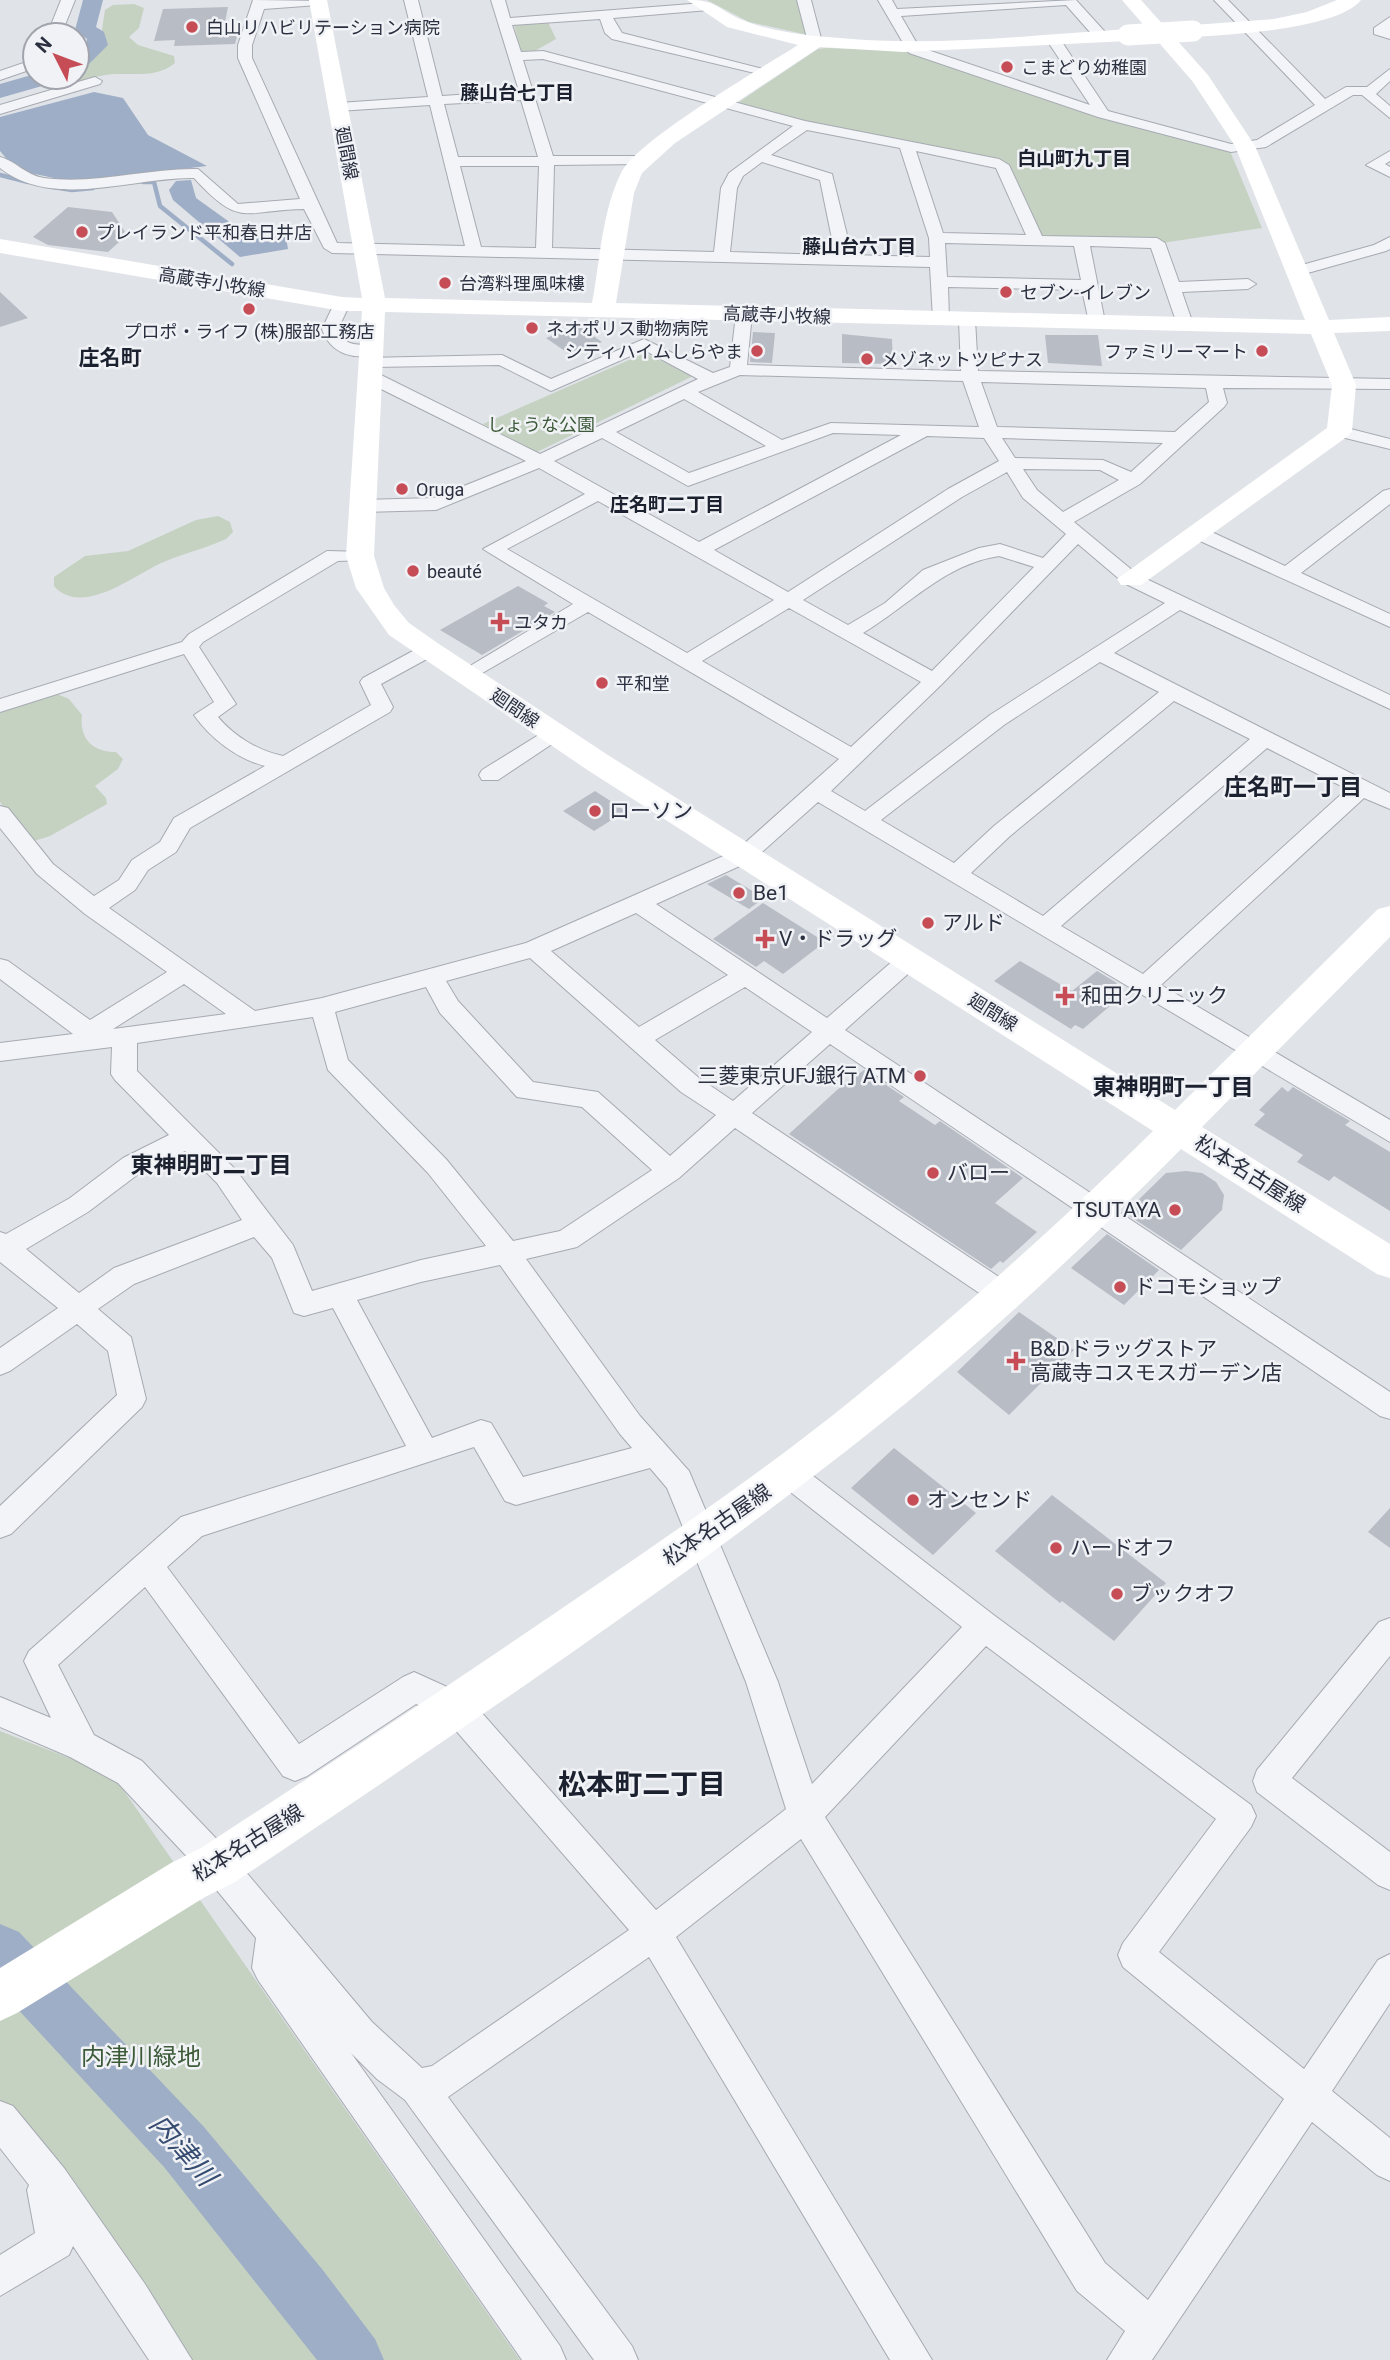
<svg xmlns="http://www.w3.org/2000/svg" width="1390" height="2360" font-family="Roboto,'Noto Sans JP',sans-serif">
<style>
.green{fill:#c5d2c2}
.water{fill:#9eaec6}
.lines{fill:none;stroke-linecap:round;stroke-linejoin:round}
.stream{stroke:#9eaec6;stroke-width:4.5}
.river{fill:#9eaec6;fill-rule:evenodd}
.building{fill:#b8bcc5}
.street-casing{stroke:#a6aab2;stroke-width:2}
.street{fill:#f3f4f7;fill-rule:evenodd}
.secondary{fill:#fff;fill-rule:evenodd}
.secondary-bridge{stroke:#fff;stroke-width:21}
.poi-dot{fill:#c64d56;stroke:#f0f2f6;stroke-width:2.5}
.labels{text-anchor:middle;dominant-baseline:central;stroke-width:5;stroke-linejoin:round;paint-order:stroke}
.far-poi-label{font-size:18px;fill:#2a303f;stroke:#f0f2f6;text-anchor:start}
.far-street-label{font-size:18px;fill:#2a303f;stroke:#f0f2f6}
.far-park-label{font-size:18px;fill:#3c5a38;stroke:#f0f2f6}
.far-neighbourhood-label{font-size:19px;font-weight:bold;fill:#1c2130;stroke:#f0f2f6}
.far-quarter-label{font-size:21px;font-weight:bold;fill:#1c2130;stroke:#f0f2f6}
.poi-label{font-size:21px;fill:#2a303f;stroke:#f0f2f6;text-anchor:start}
.street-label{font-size:21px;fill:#2a303f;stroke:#f0f2f6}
.neighbourhood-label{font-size:23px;font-weight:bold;fill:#1c2130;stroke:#f0f2f6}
.near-park-label{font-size:24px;fill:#3c5a38;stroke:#f0f2f6}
.near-neighbourhood-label{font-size:28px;font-weight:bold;fill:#1c2130;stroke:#f0f2f6}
.near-water-label{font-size:28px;font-style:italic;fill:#364c70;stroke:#f0f2f6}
</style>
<rect width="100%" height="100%" fill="#e0e3e8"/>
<path class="green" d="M 707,0 L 799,0 L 808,35 L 749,22 Z
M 134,4 L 144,8 L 139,28 L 129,37 L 138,45 L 174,56 L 175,63 C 154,81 125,70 100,76 C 93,77 87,82 79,83 C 73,83 69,81 65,77 L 77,77 L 77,69 C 104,54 100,37 105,10 L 113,5 Z
M 548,22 L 556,39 L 533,52 L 521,53 L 514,25 Z
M 826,48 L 905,51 L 1230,151 L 1262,228 L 1162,243 L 1040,236 L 1006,163 L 808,122 L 736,104 L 818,49 Z
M 645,353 L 693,376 L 535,453 L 483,424 Z
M 218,516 L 230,522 L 233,532 L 226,539 C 204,549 181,554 159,564 C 132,577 81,617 54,586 L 54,577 L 85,556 L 128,551 L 196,520 Z
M 57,694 L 69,699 L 82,715 C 79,739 93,752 116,752 L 123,759 L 118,769 L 95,786 L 106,798 L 107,804 L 50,836 L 34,841 L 12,820 L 0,802 L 0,710 Z
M 0,1731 L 113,1775 L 520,2360 L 191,2360 L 0,2103 Z"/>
<path class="water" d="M 94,92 L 123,98 L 148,135 L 207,166 L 73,182 L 16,170 L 0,151 L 0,117 Z
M 191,180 L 196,198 L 249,236 L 286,237 L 288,249 L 240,257 L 173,200 L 169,190 L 176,181 Z"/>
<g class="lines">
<path class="stream" d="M 0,175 L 28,182
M 143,182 L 154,182 L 160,206 L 232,264
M 53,187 L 72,190 L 93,188"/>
<path class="river" d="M 83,0 L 103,0 L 96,27 L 104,32 L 108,45 L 85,68 L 77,69 L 77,52 L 87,43 L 87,39 L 75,30 Z
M 35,74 L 35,77 L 59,77 L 56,82 L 0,98 L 0,84 Z
M 0,1924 L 19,1932 L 204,2127 L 322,2269 L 375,2339 L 384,2360 L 317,2360 L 164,2167 L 0,1990 Z"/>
</g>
<path class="building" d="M 228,7 L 224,27 L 240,26 L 235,44 L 174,46 L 175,40 L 154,41 L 163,9 Z
M 68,207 L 112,212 L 127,235 L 108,252 L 48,245 L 33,237 Z
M 0,292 L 28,318 L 0,327 Z
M 579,326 L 602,342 L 569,354 L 546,338 Z
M 753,332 L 775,333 L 772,363 L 750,362 Z
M 842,334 L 892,339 L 893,364 L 842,363 Z
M 1045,335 L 1098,335 L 1102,366 L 1048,363 Z
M 518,586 L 548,603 L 544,606 L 555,612 L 482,655 L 440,630 Z
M 595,791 L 626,811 L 594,831 L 563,811 Z
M 726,875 L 764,898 L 749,909 L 707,884 Z
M 763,903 L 825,942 L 783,974 L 764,961 L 756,967 L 713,939 Z
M 1020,961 L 1072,991 L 1097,971 L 1117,983 L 1106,993 L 1117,1000 L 1083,1029 L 1075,1025 L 1071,1029 L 994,981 Z
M 864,1070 L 904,1097 L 899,1101 L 935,1125 L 940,1121 L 1023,1178 L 995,1203 L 1037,1232 L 1003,1263 L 1000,1261 L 991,1269 L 789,1134 L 837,1090 Z
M 1282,1087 L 1288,1092 L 1293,1087 L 1350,1121 L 1345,1125 L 1390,1152 L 1390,1211 L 1334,1176 L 1329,1181 L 1297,1162 L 1303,1155 L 1254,1125 L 1265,1114 L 1259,1110 Z
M 1186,1171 L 1202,1173 L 1216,1182 L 1224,1195 L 1222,1210 L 1181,1250 L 1125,1213 L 1166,1173 Z
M 1107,1234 L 1159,1270 L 1124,1305 L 1071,1268 Z
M 1019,1312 L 1074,1350 L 1009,1415 L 957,1372 Z
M 894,1448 L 976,1513 L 933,1555 L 851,1488 Z
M 1052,1495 L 1166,1583 L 1114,1641 L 1062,1601 L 1060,1603 L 995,1551 Z
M 1390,1508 L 1390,1548 L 1368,1532 Z"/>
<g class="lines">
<g class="street-casing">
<path id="street" d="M 61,0 L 75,0 L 61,35 L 47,35 Z
M 253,0 L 325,1 L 318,5 L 264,9 L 252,45 L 252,58 L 337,243 L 465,246 L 430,105 L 338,111 L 331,107 L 338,103 L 428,97 L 404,0 L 418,0 L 442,96 L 519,91 L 491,0 L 505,0 L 510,18 L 704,3 L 711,7 L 709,10 L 613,18 L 622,33 L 771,71 L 771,77 L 612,39 L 605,33 L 600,19 L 512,25 L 521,52 L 543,51 L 805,121 L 999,159 L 1009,165 L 1042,236 L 1157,238 L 1165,243 L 1179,282 L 1248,279 L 1256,284 L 1248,289 L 1182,292 L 1193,324 L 1185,329 L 1177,324 L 1151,248 L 1090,246 L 1105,322 L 1103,326 L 1091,326 L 1089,322 L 1082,290 L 948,287 L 949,319 L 941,324 L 933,319 L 930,267 L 332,253 L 324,248 L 304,209 C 243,210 241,229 194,178 C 133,177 53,210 0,168 L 0,157 C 16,161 25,175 44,178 C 95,185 147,168 198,169 L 238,204 L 300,199 L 238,58 L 238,45 ZM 543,59 L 793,126 L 729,173 L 721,188 L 714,252 L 552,248 L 554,165 L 643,164 L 650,160 L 643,156 L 553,156 L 523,60 ZM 521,100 L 538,157 L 458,157 L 444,104 ZM 807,130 L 900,148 L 929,238 L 930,257 L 848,255 L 848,239 L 832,174 L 771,155 ZM 916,151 L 996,168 L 1026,235 L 943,233 ZM 762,162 L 820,180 L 832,239 L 832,255 L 730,252 L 737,188 L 743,176 ZM 460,166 L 539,166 L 536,248 L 481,247 ZM 945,243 L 1074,246 L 1081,280 L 947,277 Z
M 797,0 L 811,0 L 822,42 L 820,45 L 808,42 Z
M 878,0 L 892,0 L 897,9 L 1076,0 L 1106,33 L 1106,39 L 1096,39 L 1066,5 L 901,16 L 919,47 L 1090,105 L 1046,39 L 1058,36 L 1108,111 L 1231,144 L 1257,140 L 1315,105 L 1214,0 L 1228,0 L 1325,99 L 1346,87 L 1367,87 L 1390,69 L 1390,81 L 1376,94 L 1390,106 L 1390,118 L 1362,95 L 1353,95 L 1266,147 L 1231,152 L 1098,117 L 909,53 Z
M 1390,17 L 1390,39 L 1374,34 L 1374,28 Z
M 35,59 L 35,68 L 0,80 L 0,71 Z
M 95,77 L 102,81 L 100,84 L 0,114 L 0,105 Z
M 1390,151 L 1390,161 L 1385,164 L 1390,167 L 1390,177 L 1366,165 Z
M 1390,237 L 1390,249 L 1386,251 L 1297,276 L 1289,271 L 1291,268 L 1374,245 Z
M 339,305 L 347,310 L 338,329 C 347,351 361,342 379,346 L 382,350 L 379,354 C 354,360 331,355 322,329 L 333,306 Z
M 744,309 L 752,314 L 747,365 L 961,371 L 959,320 L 967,315 L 975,320 L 978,371 L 1390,379 L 1390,389 L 1223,388 L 1227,403 L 1224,407 L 1140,484 L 1074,522 L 1138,575 L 1390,695 L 1390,709 L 1180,610 L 1114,653 L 1390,793 L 1390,809 L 1364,798 L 1161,985 L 1390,1120 L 1390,1142 L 818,802 L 753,860 L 656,904 L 827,1018 L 902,953 L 918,953 L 922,959 L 918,965 L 845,1030 L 1390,1392 L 1390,1419 L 1380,1416 L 830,1044 L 752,1113 L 1014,1287 L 1018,1295 L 1014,1303 L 1004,1306 L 994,1303 L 735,1128 L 679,1178 L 577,1247 L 526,1259 L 640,1416 L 689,1471 L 778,1682 L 812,1784 L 962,1627 L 779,1483 L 774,1474 L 779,1465 L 789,1461 L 799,1465 L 995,1616 L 1251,1805 L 1256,1816 L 1251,1827 L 1159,1952 L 1304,2069 L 1378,1960 L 1390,1954 L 1390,2003 L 1332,2091 L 1390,2138 L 1390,2181 L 1377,2175 L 1312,2122 L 1152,2360 L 1107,2360 L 1125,2331 L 1077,2291 L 801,1839 L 676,1937 L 932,2360 L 890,2360 L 649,1957 L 448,2097 L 632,2346 L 638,2360 L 594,2360 L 405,2100 L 377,2079 L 351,2053 L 560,2346 L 566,2360 L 522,2360 L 258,1980 L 252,1968 L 256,1938 L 206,1877 L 118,1783 L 70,1757 L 0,1727 L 0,1697 L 51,1718 L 24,1661 L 29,1651 L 181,1517 L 406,1446 L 333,1308 L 304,1316 L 294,1313 L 272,1258 L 254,1237 L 134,1284 L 98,1309 L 131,1337 L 146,1399 L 142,1407 L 11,1534 L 0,1538 L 0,1506 L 117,1395 L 108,1351 L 77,1324 L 10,1371 L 0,1375 L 0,1348 L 58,1308 L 0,1262 L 0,1232 L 6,1234 L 70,1198 L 123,1158 L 169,1135 L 115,1080 L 111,1074 L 112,1047 L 0,1061 L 0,1043 L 73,1034 L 0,979 L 0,959 L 8,961 L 90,1020 L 167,972 L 85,914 L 37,874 L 0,828 L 0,806 L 8,808 L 53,864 L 94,896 L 119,880 L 132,860 L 160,842 L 174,818 L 265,766 C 237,759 210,738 194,715 L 214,702 L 184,654 L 0,712 L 0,699 L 182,642 L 189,634 L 327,551 L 367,552 L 370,556 L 367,560 L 338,561 L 203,642 L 199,647 L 236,704 L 218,717 C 234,736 258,751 283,756 L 371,705 L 360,682 L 363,678 L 422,646 L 436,646 L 439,650 L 436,654 L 381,684 L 393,707 L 390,712 L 190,828 L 176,852 L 148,870 L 135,890 L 109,908 L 255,1011 L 322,998 L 526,943 L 737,850 L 839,759 L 588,612 L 472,679 L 458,679 L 455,675 L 573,604 L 483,549 L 585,494 L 539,468 L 436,510 L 363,512 L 354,506 L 363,500 L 434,498 L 526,461 L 365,381 L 362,377 L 365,373 L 377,373 L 540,454 L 698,379 L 644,350 L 551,391 L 499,365 L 372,367 L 363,362 L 366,358 L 502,355 L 551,379 L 644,339 L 713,373 L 730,367 L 736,314 ZM 740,375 L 963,381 L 979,427 L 831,423 L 782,440 L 698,392 ZM 981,382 L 1206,388 L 1209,402 L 1175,432 L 997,427 ZM 684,399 L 766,446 L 689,473 L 616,432 ZM 833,433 L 901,435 L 699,542 L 554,461 L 602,438 L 688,486 ZM 927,436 L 984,438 L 999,461 L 948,489 L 788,592 L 714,550 ZM 1002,438 L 1163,443 L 1131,472 L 1103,460 L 1015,458 ZM 1023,469 L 1100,470 L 1119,480 L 1063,512 L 1037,490 ZM 1007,472 L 1023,498 L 1066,534 L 1043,558 L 1000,544 L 979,548 L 923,570 L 885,603 L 848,625 L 803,600 L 962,497 ZM 598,501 L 774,600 L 687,653 L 507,549 ZM 1078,544 L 1124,583 L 1165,603 L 990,715 L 865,811 L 831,791 L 941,685 ZM 999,556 L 1034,567 L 932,671 L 863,633 C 908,606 945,564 999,556 ZM 789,608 L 921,682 L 851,747 L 702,661 ZM 1100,662 L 1159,692 L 994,826 L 954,863 L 881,820 L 1004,725 ZM 1174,701 L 1250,739 L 1043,916 L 971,873 L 1010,836 ZM 1267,748 L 1347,789 L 1143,974 L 1061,926 ZM 636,913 L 728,975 L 639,1027 L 551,951 ZM 530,958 L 681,1092 L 716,1115 L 670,1156 L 598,1092 L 533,1082 L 458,1001 L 446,981 ZM 184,984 L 226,1014 L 113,1029 ZM 426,987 L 440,1013 L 517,1097 L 582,1107 L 652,1170 L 560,1231 L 513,1241 L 446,1159 L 348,1060 L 335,1012 ZM 745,987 L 812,1032 L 733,1101 L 699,1078 L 655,1040 ZM 313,1017 L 328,1070 L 428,1173 L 486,1246 L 421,1260 L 312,1291 L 293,1245 L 235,1169 L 137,1071 L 137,1043 ZM 185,1151 L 217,1183 L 242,1220 L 114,1268 L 79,1293 L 26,1249 L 88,1212 L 141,1172 ZM 500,1265 L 620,1434 L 632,1448 L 523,1477 L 491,1423 L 481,1420 L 432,1438 L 357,1300 L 421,1282 ZM 474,1447 L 505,1501 L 516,1505 L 650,1468 L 667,1488 L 746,1682 L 786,1809 L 656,1910 L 467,1696 L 414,1672 L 403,1677 L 299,1744 L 167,1567 L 202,1536 ZM 145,1587 L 283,1776 L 295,1781 L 307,1776 L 416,1704 L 445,1718 L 629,1930 L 432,2066 L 422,2068 L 372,2022 L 230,1853 L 142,1761 L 94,1735 L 58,1665 ZM 986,1646 L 1216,1819 L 1123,1943 L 1118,1955 L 1123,1967 L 1284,2099 L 1148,2300 L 1105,2263 L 825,1817 Z
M 1339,426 L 1390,439 L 1390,449 L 1333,435 L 1330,431 L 1333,427 Z
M 1390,489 L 1390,504 L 1301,573 L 1390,614 L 1390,627 L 1189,536 L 1186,532 L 1196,526 L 1203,528 L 1285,566 L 1383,491 Z
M 553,726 L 561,728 L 564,733 L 561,738 L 498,780 L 482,780 L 479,775 L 482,770 Z
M 1390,1618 L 1390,1656 L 1292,1778 L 1390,1852 L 1390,1890 L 1378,1885 L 1257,1792 L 1253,1781 L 1257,1770 L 1379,1622 Z
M 0,2101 L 13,2106 L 64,2168 L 145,2284 L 192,2360 L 149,2360 L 73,2246 L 69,2255 L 0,2296 L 0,2255 L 35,2233 L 27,2190 L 29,2185 L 0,2148 Z"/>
</g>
<use href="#street" class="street"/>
<path class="secondary" d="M 309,0 L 327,0 L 385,298 L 592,303 C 600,261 602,211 621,173 C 637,140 762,68 798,45 L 727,27 L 687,0 C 717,0 716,8 740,19 C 771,32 807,36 840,38 C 935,47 1033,35 1128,29 L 1137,35 L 1128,41 L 903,52 L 820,47 L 675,143 L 642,173 L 634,193 L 616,303 L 1305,320 L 1235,146 L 1193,82 L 1122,0 L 1141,0 L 1208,75 L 1255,146 L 1329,320 L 1390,317 L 1390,331 L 1334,333 L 1356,385 L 1352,431 L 1348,436 L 1141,585 L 1121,585 L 1117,579 L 1327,428 L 1332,385 L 1311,334 L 385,312 L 374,556 L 384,588 L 394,605 L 409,623 L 439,644 L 611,757 L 1175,1110 L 1378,909 L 1390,906 L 1390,937 L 1202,1127 L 1390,1244 L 1390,1278 L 1377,1274 L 1181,1149 C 1085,1246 985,1340 879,1425 C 673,1589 453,1735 235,1882 L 205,1897 L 17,2013 L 0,2021 L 0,1968 L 171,1863 L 201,1848 C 330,1764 459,1679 586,1592 C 677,1530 768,1468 853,1399 C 958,1314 1058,1225 1153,1131 L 589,771 L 389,635 L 356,588 L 346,556 L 362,311 L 342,311 L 0,253 L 0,239 L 342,297 L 362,298 Z
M 1337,0 L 1361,0 C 1338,29 1230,35 1193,37 L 1184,31 L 1193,25 L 1274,19 L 1307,12 Z"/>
<path class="secondary-bridge" d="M 1128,35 L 1193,31"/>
</g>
<g class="poi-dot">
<circle cx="192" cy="27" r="7"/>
<circle cx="1007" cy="67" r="7"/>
<circle cx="82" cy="232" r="7"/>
<circle cx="445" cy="283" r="7"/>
<circle cx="1006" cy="292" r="7"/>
<circle cx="249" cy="309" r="7"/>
<circle cx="532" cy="328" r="7"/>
<circle cx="757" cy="351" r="7"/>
<circle cx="1262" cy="351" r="7"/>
<circle cx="867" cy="359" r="7"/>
<circle cx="402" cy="489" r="7"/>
<circle cx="413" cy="571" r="7"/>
<path d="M496.5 611.5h7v7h7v7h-7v7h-7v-7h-7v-7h7z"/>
<circle cx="602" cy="683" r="7"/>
<circle cx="595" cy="811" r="7"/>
<circle cx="739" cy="893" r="7"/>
<circle cx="928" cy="923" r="7"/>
<path d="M761.5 928.5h7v7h7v7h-7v7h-7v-7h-7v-7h7z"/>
<path d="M1061.5 985.5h7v7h7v7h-7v7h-7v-7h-7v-7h7z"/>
<circle cx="920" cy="1076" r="7"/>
<circle cx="933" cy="1173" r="7"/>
<circle cx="1175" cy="1210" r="7"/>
<circle cx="1120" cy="1287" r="7"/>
<path d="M1012.5 1350.5h7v7h7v7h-7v7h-7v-7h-7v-7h7z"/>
<circle cx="913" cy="1500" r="7"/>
<circle cx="1056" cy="1548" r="7"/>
<circle cx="1117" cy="1594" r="7"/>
</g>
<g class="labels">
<g class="far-poi-label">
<text x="206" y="27">白山リハビリテーション病院</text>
<text x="1021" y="67">こまどり幼稚園</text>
<text x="96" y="232">プレイランド平和春日井店</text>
<text x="459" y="283">台湾料理風味樓</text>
<text x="1020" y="292">セブン-イレブン</text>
<text x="546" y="328">ネオポリス動物病院</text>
<text x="249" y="331" text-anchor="middle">プロポ・ライフ (株)服部工務店</text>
<text x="743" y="351" text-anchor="end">シティハイムしらやま</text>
<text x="1248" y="351" text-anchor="end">ファミリーマート</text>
<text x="881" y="359">メゾネットツピナス</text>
<text x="416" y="489">Oruga</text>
<text x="427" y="571">beauté</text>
<text x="514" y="622">ユタカ</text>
<text x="616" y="683">平和堂</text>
</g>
<g class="far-street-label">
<text transform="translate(347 153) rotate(79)">廻間線</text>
<text transform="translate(212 282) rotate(9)">高蔵寺小牧線</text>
<text transform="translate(777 315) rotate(2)">高蔵寺小牧線</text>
<text transform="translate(515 708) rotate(34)">廻間線</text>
<text transform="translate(993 1012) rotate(32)">廻間線</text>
</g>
<g class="far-park-label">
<text x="541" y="424">しょうな公園</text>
</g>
<g class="far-neighbourhood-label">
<text x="517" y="92">藤山台七丁目</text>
<text x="1074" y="158">白山町九丁目</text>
<text x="859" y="246">藤山台六丁目</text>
<text x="667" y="504">庄名町二丁目</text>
</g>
<g class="far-quarter-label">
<text x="110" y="358">庄名町</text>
</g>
<g class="poi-label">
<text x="609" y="811">ローソン</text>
<text x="753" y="893">Be1</text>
<text x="942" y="923">アルド</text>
<text x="779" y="939">V・ドラッグ</text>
<text x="1081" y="996">和田クリニック</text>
<text x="906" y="1076" text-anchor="end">三菱東京UFJ銀行 ATM</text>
<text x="947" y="1173">バロー</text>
<text x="1161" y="1210" text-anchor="end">TSUTAYA</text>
<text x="1134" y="1287">ドコモショップ</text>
<text x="1030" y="1349">B&amp;Dドラッグストア<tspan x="1030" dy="24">高蔵寺コスモスガーデン店</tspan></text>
<text x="927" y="1500">オンセンド</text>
<text x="1070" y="1548">ハードオフ</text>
<text x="1131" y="1594">ブックオフ</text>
</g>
<g class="street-label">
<text transform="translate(1250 1174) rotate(32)">松本名古屋線</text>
<text transform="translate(717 1525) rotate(-35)">松本名古屋線</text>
<text transform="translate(248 1843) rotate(-32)">松本名古屋線</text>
</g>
<g class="neighbourhood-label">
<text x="1293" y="787">庄名町一丁目</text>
<text x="1173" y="1087">東神明町一丁目</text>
<text x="211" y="1165">東神明町二丁目</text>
</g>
<g class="near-park-label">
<text x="141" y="2057">内津川緑地</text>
</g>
<g class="near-neighbourhood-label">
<text x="642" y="1784">松本町二丁目</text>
</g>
<g class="near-water-label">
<text transform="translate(183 2150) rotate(49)">内津川</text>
</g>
</g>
<g transform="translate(56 56) rotate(312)"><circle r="33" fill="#f0f2f6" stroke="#a1a4ad" stroke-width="2"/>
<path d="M0-5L12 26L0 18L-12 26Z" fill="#c64d56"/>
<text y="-10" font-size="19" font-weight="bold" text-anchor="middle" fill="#2a303f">N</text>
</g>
</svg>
